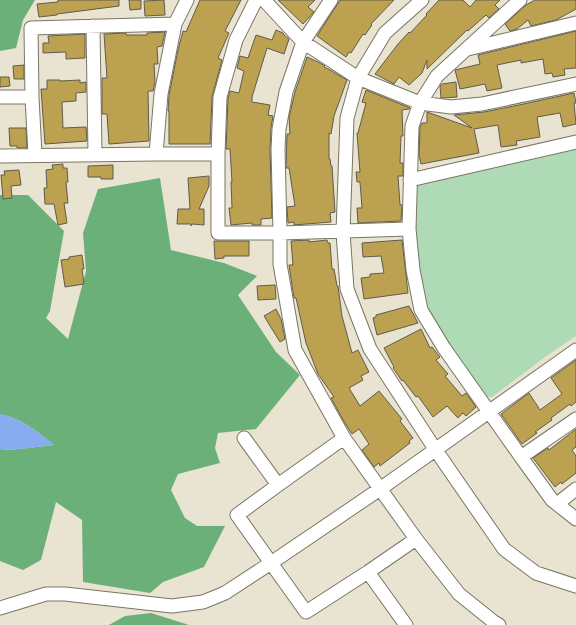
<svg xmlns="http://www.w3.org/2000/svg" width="576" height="625" font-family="'Work Sans',sans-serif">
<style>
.green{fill:#afdab6}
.forest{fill:#6cb079}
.water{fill:#88acf0}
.building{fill:#bca150;stroke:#615b4b}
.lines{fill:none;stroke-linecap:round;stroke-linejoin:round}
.street-casing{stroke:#7a7564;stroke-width:15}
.street{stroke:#fff;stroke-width:13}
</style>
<rect width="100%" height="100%" fill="#e9e3d1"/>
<path class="green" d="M 576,147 L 576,336 L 545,357 L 492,397 L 487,397 C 476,387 463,366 455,353 C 448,340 437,327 431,314 C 413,273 416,226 415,182 Z"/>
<path class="forest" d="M 0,0 L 35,0 L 23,20 L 16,48 L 0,51 Z
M 160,178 L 171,250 L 224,263 L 257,276 L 238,295 L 276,352 L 300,375 L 256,429 L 218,433 L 215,448 L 220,463 L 178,474 L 171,490 L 185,518 L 197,526 L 225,526 L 204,567 L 163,582 L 150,593 L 83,582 L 82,520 L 56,502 L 41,560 L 23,570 L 0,561 L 0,449 L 10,450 L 54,445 C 36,431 23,419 0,414 L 0,195 L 28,195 L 64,231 L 50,311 L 46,318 L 68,339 L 86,271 L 83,233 L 98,189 Z
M 151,613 L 189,625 L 109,625 L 125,616 Z"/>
<path class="water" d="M 0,414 C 23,419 36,431 54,445 L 10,450 L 0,449 Z"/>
<path class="building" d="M 58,0 L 119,0 L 119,6 L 57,14 L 57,15 L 39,17 L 37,4 L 58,2 Z
M 129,0 L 141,0 L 141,9 L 130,10 Z
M 164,0 L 165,15 L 145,16 L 144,1 Z
M 200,0 L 241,0 L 225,31 L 229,33 L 218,58 L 222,60 L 212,97 L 210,144 L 169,144 L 169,111 L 168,111 L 169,95 L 178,50 L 183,31 L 186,32 Z
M 278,0 L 315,0 L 308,7 L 314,12 L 303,24 Z
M 340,0 L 394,0 L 371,24 L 372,25 L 365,35 L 363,34 L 351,53 L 349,52 L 346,57 L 317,36 Z
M 439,0 L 463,0 L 470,7 L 476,0 L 500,0 L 495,5 L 499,9 L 489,18 L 486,15 L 468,31 L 467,30 L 427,69 L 427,60 L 422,73 L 409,85 L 399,77 L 394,84 L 375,74 L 398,44 L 409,32 L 410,33 L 427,15 L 426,14 Z
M 535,0 L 576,0 L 576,9 L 556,20 L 531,26 L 528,20 L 517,29 L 510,31 L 505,24 L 526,5 Z
M 276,30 L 283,33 L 284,35 L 289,39 L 284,54 L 267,48 L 252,97 L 252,102 L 270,105 L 268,115 L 273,116 L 271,128 L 270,149 L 272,218 L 261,219 L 261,225 L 252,225 L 252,223 L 231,225 L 229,208 L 232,208 L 231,182 L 232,182 L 230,149 L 226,149 L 228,98 L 230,91 L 239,93 L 244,71 L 237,68 L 240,56 L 248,58 L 256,35 L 272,40 Z
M 576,31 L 576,68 L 564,69 L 565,75 L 553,77 L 552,73 L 545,74 L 543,59 L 521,63 L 521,60 L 497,65 L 502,88 L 487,91 L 485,84 L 460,89 L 455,70 L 480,64 L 478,55 Z
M 165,32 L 162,46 L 157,47 L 158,64 L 154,64 L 155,82 L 153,91 L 148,91 L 149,141 L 109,144 L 107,114 L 102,114 L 102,78 L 107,78 L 104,34 L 126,33 L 126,35 L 147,35 L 147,33 Z
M 85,34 L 85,58 L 66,59 L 66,52 L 43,53 L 43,43 L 49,43 L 48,36 Z
M 307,57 L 318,62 L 325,66 L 324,67 L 330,70 L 347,80 L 334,116 L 331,134 L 329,133 L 329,159 L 330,159 L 331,166 L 332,166 L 335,212 L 330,213 L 331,222 L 294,225 L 294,222 L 288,223 L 287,207 L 295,206 L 289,168 L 286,168 L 287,134 L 290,134 L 289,117 L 295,92 Z
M 24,65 L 24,79 L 14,79 L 13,66 Z
M 0,77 L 9,77 L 10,86 L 0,87 Z
M 47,80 L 60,80 L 60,81 L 80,80 L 80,83 L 86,82 L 86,92 L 76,93 L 76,101 L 62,102 L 63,128 L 86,127 L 87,141 L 45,144 L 41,89 L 47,89 Z
M 456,82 L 457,97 L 441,98 L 440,86 L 442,84 Z
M 366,90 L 410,108 L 409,109 L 402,110 L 403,136 L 401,136 L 400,163 L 403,163 L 403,176 L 398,176 L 400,205 L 402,205 L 401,221 L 358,223 L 357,208 L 362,208 L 360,182 L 357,182 L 356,172 L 360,172 L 357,133 L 358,133 L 366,103 L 362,102 Z
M 574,93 L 576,103 L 574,103 L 576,124 L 563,127 L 560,113 L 537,117 L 540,137 L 516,141 L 517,145 L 501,147 L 498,125 L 474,129 L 479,153 L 421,164 L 419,155 L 420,127 L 422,123 L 427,123 L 427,112 L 472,128 L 454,115 L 484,112 L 519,105 Z
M 9,128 L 26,128 L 27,148 L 17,148 L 17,146 L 10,146 Z
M 63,164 L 63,168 L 67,168 L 68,182 L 66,182 L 68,203 L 64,203 L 67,223 L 58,225 L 54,204 L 45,204 L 44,188 L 47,188 L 46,170 L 53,169 L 52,165 Z
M 113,165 L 113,179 L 101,179 L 101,177 L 88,177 L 88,166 Z
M 19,170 L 21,185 L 11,186 L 12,198 L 3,199 L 1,175 L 5,175 L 4,171 Z
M 209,176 L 209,186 L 199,209 L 204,209 L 204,225 L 192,224 L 191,226 L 191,224 L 177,224 L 178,209 L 190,209 L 188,178 Z
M 309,240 L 309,242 L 327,240 L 328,243 L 330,243 L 332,269 L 334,269 L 337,286 L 338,286 L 342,316 L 352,353 L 358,350 L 369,372 L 361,376 L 363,380 L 349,388 L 360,406 L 379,391 L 402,419 L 400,421 L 413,438 L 409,441 L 410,443 L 380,466 L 379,463 L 374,467 L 362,450 L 369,444 L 359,429 L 352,434 L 345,423 L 331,398 L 334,397 L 318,374 L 306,343 L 296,298 L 294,298 L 289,265 L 293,265 L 291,241 Z
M 402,240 L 408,293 L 364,299 L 361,278 L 370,277 L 370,274 L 384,273 L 381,256 L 363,257 L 362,243 Z
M 214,241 L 249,241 L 249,256 L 224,256 L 224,258 L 215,259 Z
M 82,255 L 84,269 L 82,269 L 84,284 L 65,287 L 61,260 L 69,259 L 69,257 Z
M 275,285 L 276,299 L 258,300 L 257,286 Z
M 409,306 L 418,323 L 377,335 L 373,318 L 376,317 L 376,315 Z
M 276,309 L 281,319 L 285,339 L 280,342 L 264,316 Z
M 421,329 L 430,348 L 432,347 L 440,357 L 436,360 L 448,374 L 445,376 L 462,396 L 466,393 L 476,407 L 466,416 L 463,413 L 458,418 L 447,406 L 433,417 L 418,396 L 416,397 L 403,380 L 402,381 L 393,368 L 394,367 L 384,348 Z
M 576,360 L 576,402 L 571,406 L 570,404 L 551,418 L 552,420 L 535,432 L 537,433 L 522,444 L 501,414 L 529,393 L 540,410 L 562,394 L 551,378 Z
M 576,429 L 576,447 L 572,450 L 576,456 L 576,473 L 562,484 L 561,482 L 555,487 L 533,458 L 548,448 L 549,450 Z"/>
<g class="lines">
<g class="street-casing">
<path id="street" d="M 187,0 L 175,24 L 161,94 L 156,154 L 218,154 L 220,97 L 236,40 L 256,0
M 264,0 L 303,42 L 358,78 L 420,103 L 412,126 L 409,229
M 422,0 L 385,33 L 358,78 L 347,118 L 343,232 L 347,289 L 370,349 L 435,449 L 504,549 L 536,573 L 576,586
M 520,0 L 437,76 L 420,103 L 451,107 L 482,104 L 576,84
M 93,26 L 95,155
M 468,49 L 576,23
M 0,97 L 32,97 L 31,28 L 175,24
M 32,97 L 35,155
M 218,154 L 218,233 L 280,233 L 278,149 L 279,129 L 286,92 L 303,42 L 331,0
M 0,156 L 156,154
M 410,180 L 576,142
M 244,438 L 278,485 L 344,438 L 295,350 L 280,264 L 280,233 L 409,229 L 413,270 L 421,310 L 444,348 L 521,457 L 576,419
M 344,438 L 416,539
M 521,457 L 552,500 L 576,519
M 557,504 L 576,489
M 368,572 L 416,539 L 459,594 L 494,622 L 499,625
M 0,608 L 46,594 L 65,594 L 172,606 L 203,602 L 225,593 L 271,563 L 237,515 L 278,485
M 406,625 L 368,572 L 306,612 L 271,563 L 380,489 L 576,350"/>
</g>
<use href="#street" class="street"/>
</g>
</svg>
